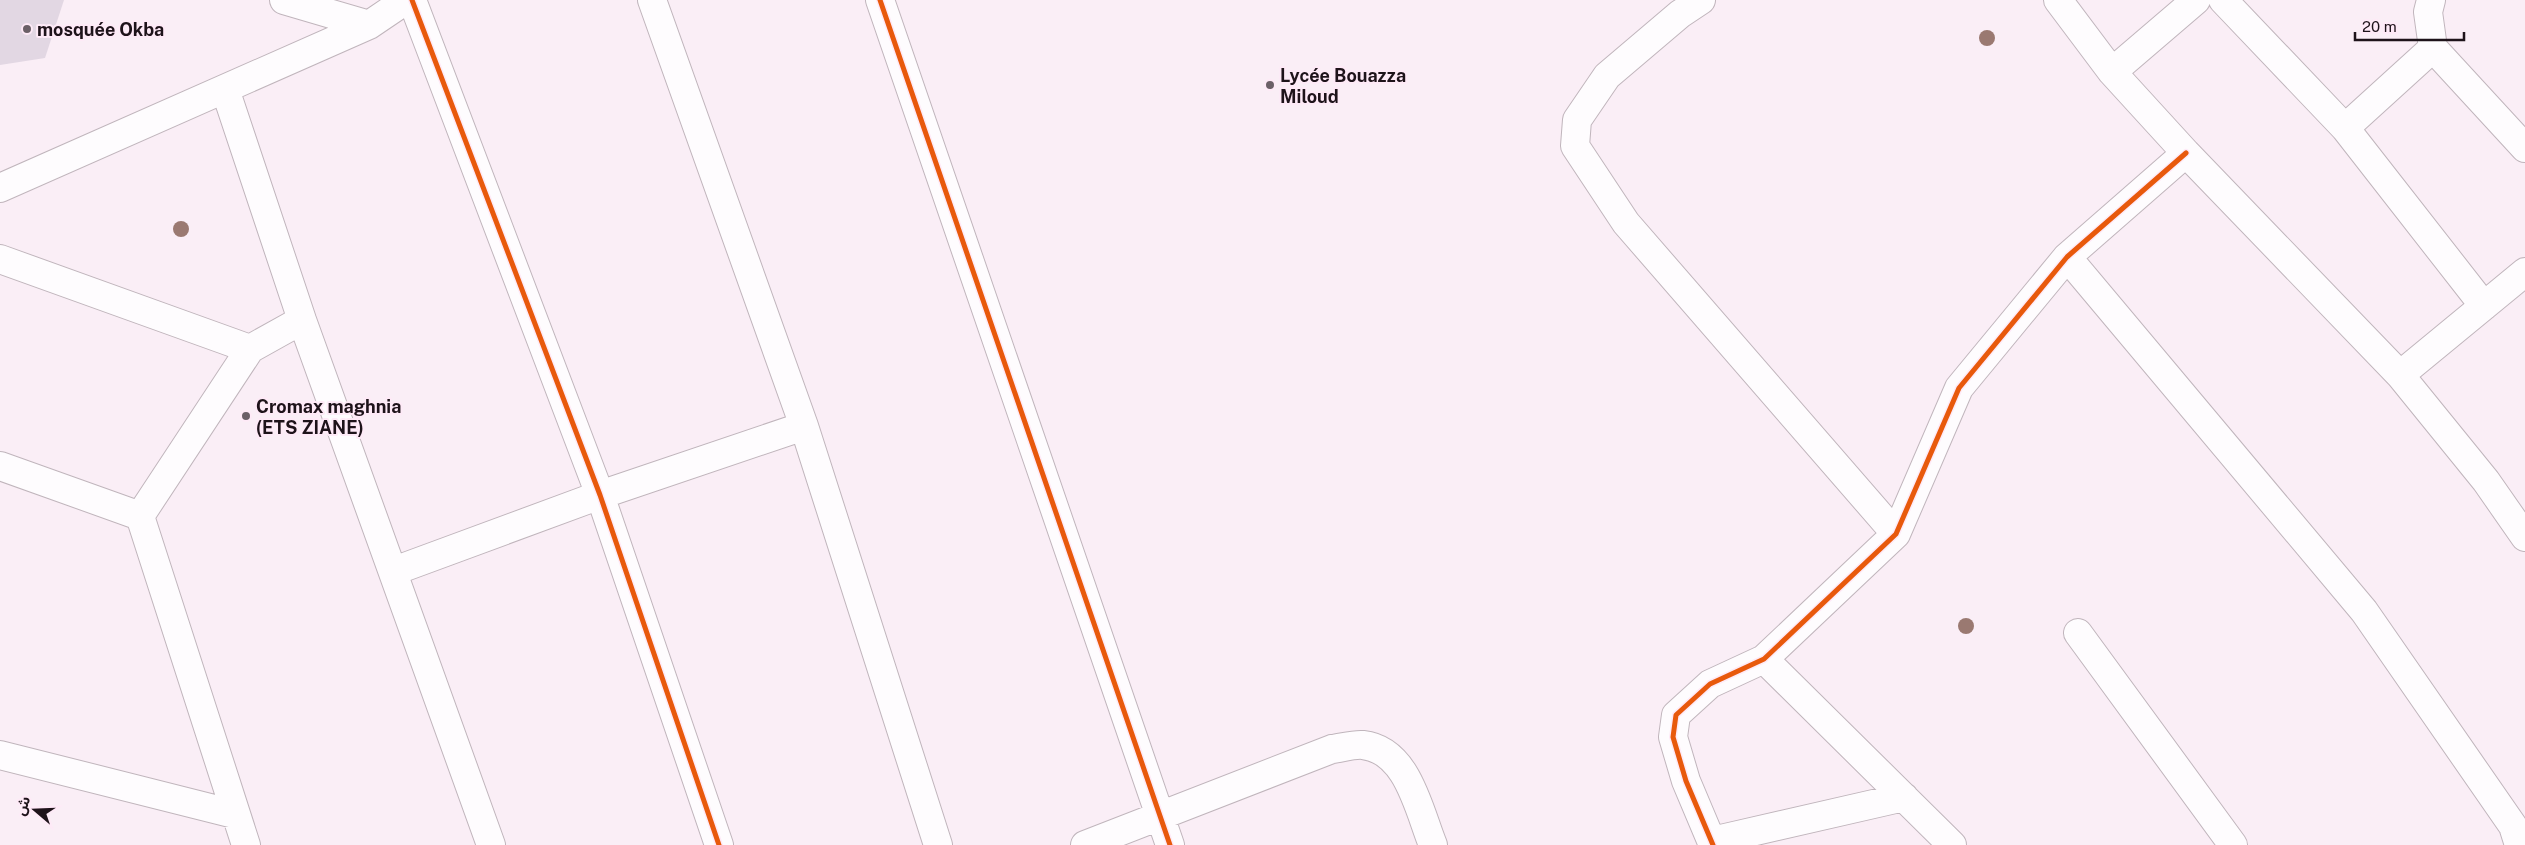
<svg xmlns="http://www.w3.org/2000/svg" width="2525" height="845" font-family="'Public Sans','Noto Sans Arabic',sans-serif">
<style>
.building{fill:#e2d7e3}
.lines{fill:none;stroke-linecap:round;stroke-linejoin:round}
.minor-casing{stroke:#c0b5bc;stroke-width:30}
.minor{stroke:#fefcfe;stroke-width:28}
.cycleway-casing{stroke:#feeaf7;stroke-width:8}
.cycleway{stroke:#e8590c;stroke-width:5}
.tree{fill:#9a7971}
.poi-dot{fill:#6b6067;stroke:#feeaf7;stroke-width:2}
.labels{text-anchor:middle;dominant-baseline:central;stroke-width:4;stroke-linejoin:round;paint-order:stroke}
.poi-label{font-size:18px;font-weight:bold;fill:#1e131a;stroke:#feeaf7;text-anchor:start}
</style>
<rect width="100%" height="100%" fill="#faeef6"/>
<path class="building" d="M 0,0 L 64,0 L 45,58 L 0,65 Z"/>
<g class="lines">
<g class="minor-casing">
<path id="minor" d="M 284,0 L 369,25
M 412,0 L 600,495 L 719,845
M 652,0 L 804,426 L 938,845
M 880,0 L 1170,845
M 1701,0 L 1680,14 L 1607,76 L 1577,120 L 1575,146 L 1626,223 L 1896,534
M 2058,0 L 2112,72 L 2186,153 L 2400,375 L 2486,481 L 2525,537
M 2223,0 L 2345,128 L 2484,306
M 2431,0 L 2428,12 L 2433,48 L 2525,148
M 2112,72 L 2196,0
M 225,89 L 302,320 L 491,845
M 2345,128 L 2433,48
M 0,188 L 369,25 L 406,0
M 2067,257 L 2364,611 L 2513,826 L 2519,845
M 0,259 L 250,349
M 2400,375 L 2525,272
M 0,466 L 140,516 L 250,349 L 302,320
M 140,516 L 246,845
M 394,571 L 600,495 L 804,426
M 2078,633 L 2233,845
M 1764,659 L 1952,845
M 0,755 L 234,814
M 1712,841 L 1904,797
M 1085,845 L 1332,749 C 1341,748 1354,744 1363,745 C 1408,750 1419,811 1433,845
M 1713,845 L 1686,781 L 1673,737 L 1676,715 L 1710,684 L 1764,659 L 1896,534 L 1959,388 L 2067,257 L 2186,153"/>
</g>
<use href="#minor" class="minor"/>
<g class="cycleway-casing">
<path id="cycleway" d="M 412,0 L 600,495 L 719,845
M 880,0 L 1170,845
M 1713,845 L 1686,781 L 1673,737 L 1676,715 L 1710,684 L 1764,659 L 1896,534 L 1959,388 L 2067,257 L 2186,153"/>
</g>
<use href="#cycleway" class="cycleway"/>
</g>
<g class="tree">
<circle cx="1987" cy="38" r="8"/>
<circle cx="181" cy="229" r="8"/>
<circle cx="1966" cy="626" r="8"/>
</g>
<g class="poi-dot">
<circle cx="27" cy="29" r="5"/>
<circle cx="1270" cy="85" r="5"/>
<circle cx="246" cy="416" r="5"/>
</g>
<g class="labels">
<g class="poi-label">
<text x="37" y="29">mosquée Okba</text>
<text x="1280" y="75">Lycée Bouazza<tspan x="1280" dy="21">Miloud</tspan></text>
<text x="256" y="406">Cromax maghnia<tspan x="256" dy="21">(ETS ZIANE)</tspan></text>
</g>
</g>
<g transform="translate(35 810) rotate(289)" stroke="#feeaf7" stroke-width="4" paint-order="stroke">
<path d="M0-4L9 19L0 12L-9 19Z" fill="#1e131a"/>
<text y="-8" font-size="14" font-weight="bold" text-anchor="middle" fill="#1e131a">ش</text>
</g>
<path d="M2355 32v8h109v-8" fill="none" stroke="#1e131a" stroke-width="2.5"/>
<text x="2362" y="32" font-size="15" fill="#1e131a" stroke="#feeaf7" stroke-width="4" paint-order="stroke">20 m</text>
</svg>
